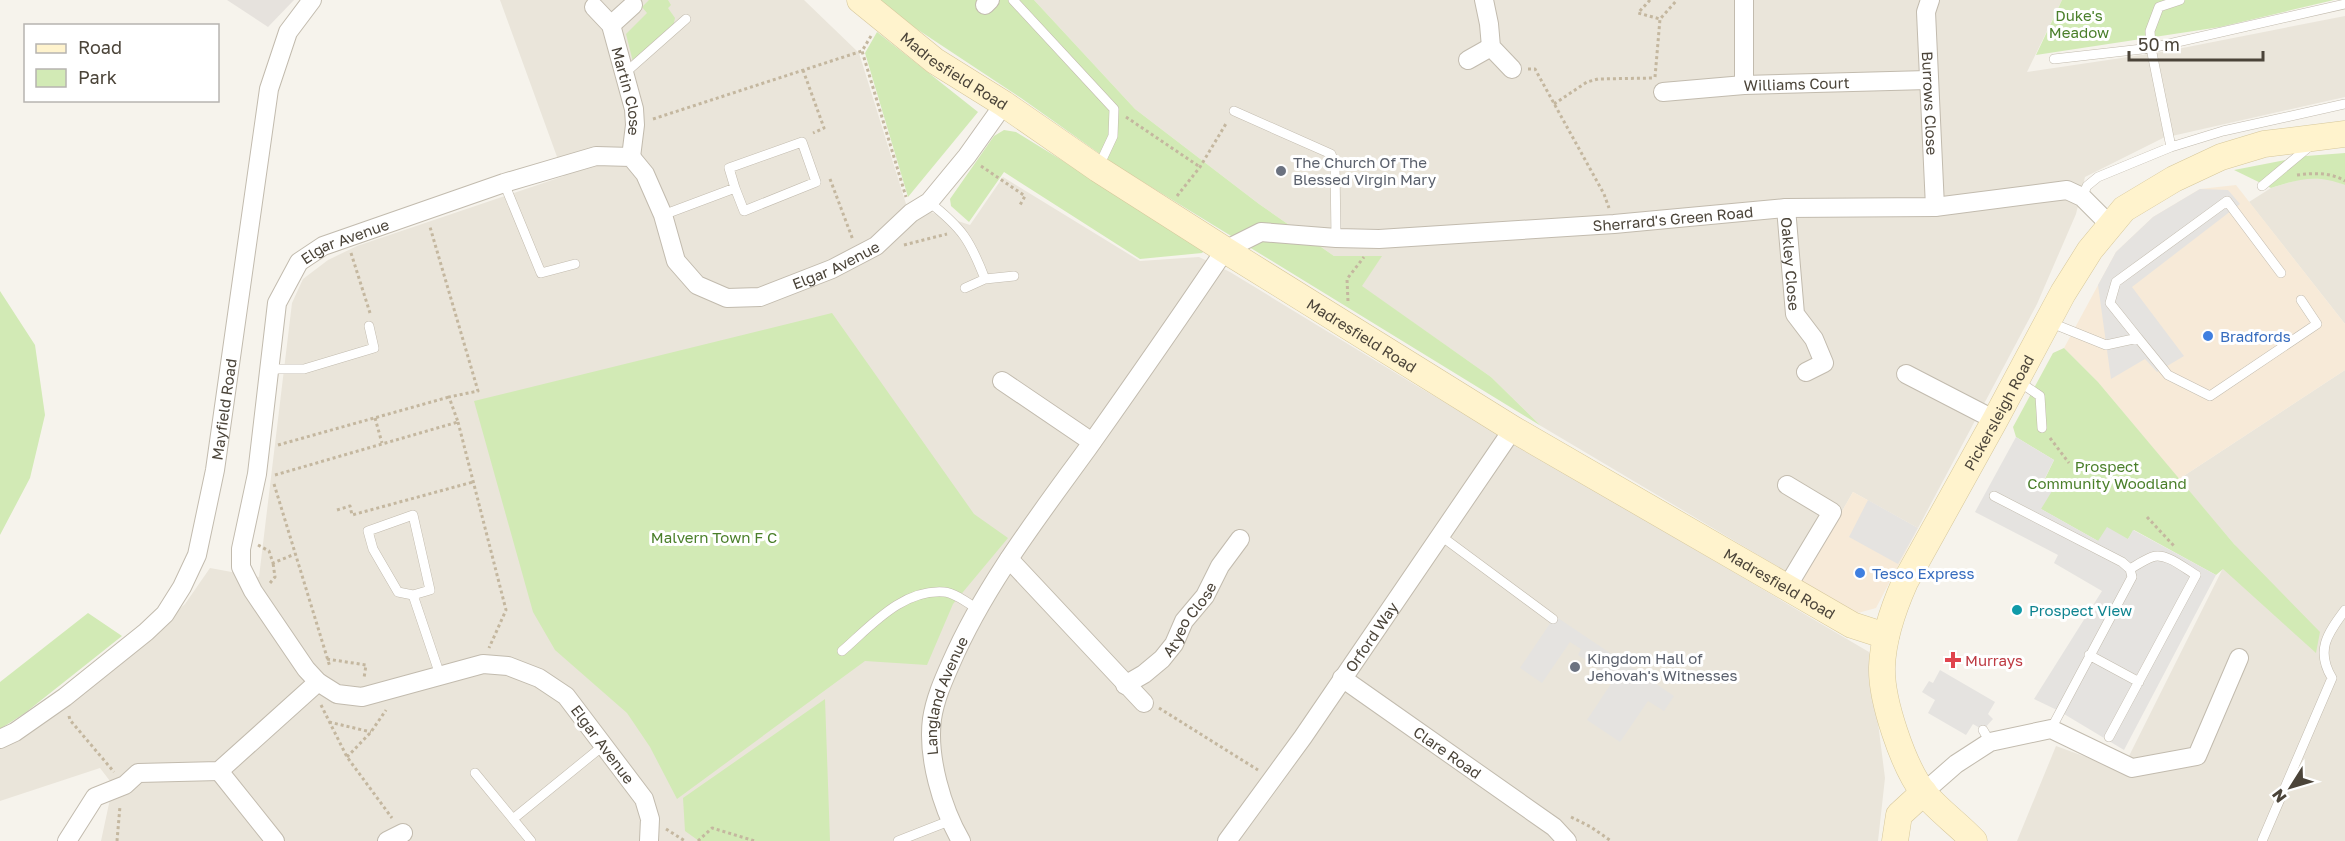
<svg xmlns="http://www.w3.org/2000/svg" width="2345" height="841" font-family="'Golos Text',sans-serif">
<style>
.residential{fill:#eae5da}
.commercial{fill:#f7ead8}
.industrial{fill:#e6e2dd}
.green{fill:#d2eab5}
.parking{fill:#e5e3e0}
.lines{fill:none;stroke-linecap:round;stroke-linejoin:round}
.lane-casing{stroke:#c2bbae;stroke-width:10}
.street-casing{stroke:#c2bbae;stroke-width:20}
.secondary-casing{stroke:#d6c79b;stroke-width:27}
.path{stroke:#c4b79f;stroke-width:3;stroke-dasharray:3 3;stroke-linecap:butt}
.lane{stroke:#fff;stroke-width:9}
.street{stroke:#fff;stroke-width:18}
.secondary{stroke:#fff3cd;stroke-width:26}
.worship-dot{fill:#6b7280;stroke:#fff;stroke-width:2}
.shop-dot{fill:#3f7fe0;stroke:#fff;stroke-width:2}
.culture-dot{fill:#0f9aa8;stroke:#fff;stroke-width:2}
.health-dot{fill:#e0444e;stroke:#fff;stroke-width:2}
.labels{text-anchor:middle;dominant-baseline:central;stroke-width:6;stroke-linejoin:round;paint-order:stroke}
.park-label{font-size:15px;fill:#4a7f2a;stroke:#fff}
.street-label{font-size:15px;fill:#4b4439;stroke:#fff}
.worship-label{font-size:15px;fill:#5b616d;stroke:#fff;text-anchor:start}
.shop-label{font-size:15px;fill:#366cbe;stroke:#fff;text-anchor:start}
.culture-label{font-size:15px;fill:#0d838f;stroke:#fff;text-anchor:start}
.health-label{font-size:15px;fill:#be3a42;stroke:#fff;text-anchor:start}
</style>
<rect width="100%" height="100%" fill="#f6f3ec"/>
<path class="residential" d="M 500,0 L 804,0 L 859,53 L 906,204 L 970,225 L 1003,177 L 1140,261 L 1199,257 L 1230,272 L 1417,386 L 1869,652 L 1885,778 L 1878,841 L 101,841 L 113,785 L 100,768 L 0,801 L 0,748 L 71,703 L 185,604 L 210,568 L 259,577 L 292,303 L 303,279 L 328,260 L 357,246 L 564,176 Z
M 1034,0 L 2062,0 L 2027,72 L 2162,52 L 2345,16 L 2345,97 L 2163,138 L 2085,177 L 2076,214 L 2037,304 L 1918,528 L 1853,492 L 1802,581 L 1541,426 L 1491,377 L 1361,286 L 1381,256 L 1334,256 L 1259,204 L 1135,109 Z
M 2304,178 L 2330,179 L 2345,185 L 2345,324 L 2249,202 L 2271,188 Z
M 2345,370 L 2345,841 L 2017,841 L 2056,746 L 2122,770 L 2223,568 L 2316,652 L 2234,544 L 2179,479 Z"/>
<path class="commercial" d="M 2236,185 L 2345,324 L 2345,370 L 2179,479 L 2098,382 L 2064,348 L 2116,252 L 2153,217 L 2200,189 Z
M 1853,492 L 1918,528 L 1876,608 L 1858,613 L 1802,581 Z"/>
<path class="industrial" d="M 227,0 L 294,0 L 268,27 Z"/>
<path class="green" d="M 649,0 L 668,0 L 671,5 L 668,8 L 675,18 L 673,27 L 633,62 L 626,34 L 647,13 L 642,7 Z
M 873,0 L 1034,0 L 1135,109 L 1259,204 L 1334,256 L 1382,256 L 1362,286 L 1491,377 L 1541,426 L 1117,166 L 1021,98 Z
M 2062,0 L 2334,0 L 2220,27 L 2036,55 Z
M 877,32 L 978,112 L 908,197 L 865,53 Z
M 1004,130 L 1016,132 L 1206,249 L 1202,253 L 1140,259 L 1004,172 L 969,222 L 951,206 L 950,199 L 994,136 Z
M 2345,153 L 2345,185 C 2316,174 2299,179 2271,188 L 2234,170 L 2306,156 Z
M 0,291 L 35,345 L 45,415 L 30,478 L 0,535 Z
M 832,313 L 974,514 L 1008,538 L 953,604 L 927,665 L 865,661 L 677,799 L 650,747 L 627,713 L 555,650 L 533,612 L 474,401 Z
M 2064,348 L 2098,382 L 2234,544 L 2320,632 L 2316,653 L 2223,569 L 2216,575 L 2134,530 L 2128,539 L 2098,541 L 2041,509 L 2041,487 L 2054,460 L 2016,437 L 2013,427 L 2053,353 Z
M 88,613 L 122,636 L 25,713 L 0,729 L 0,682 Z
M 825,699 L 830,841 L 699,841 L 685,831 L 683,798 Z"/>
<path class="parking" d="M 2200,189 L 2228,190 L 2240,204 L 2132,287 L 2184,356 L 2157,372 L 2145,359 L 2111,379 L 2098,285 L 2116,252 L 2153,217 Z
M 2016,437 L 2054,460 L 2041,486 L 2052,491 L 2041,509 L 2098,541 L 2107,527 L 2128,539 L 2133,530 L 2216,575 L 2124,750 L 2059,711 L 2034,699 L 2102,591 L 2054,563 L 2058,555 L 1975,512 Z
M 1868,500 L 1918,528 L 1898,564 L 1849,537 Z
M 1555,616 L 1674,696 L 1664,711 L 1648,701 L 1620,742 L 1587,720 L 1614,679 L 1578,655 L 1581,649 L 1570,642 L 1542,683 L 1520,668 Z
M 1940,670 L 1995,702 L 1988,714 L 1993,719 L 1983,730 L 1973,724 L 1966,735 L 1928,713 L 1935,700 L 1922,692 L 1929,681 L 1933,683 Z"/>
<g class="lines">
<g class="lane-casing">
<path id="lane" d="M 1013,0 L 1114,109 L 1113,136 L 1098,168
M 2054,59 L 2151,48 L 2345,4
M 625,73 L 686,19
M 1234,111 L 1331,154 L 1335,166 L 1336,238
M 2171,147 L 2151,48 L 2150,31 L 2159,7 L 2180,0
M 504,183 L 541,273 L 575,264
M 2262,186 L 2310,146
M 2082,197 L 2087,186 L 2098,177 L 2171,147 L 2223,131 L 2345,104
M 929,202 C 962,228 970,240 985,279
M 663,215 L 735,188 L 744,211 L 816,182 L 802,142 L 729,168 L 735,188
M 965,288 L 985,279 L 1014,276
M 2049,322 L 2106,345 L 2138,338 L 2110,303 L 2116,282 L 2227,201 L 2281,273
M 2138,338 L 2168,375 L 2210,396 L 2317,324 L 2301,300
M 269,369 L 304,369 L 374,348 L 369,326
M 2018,381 L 2040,396 L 2042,428
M 1994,496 L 2122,562 L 2130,569 L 2132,577 L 2051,729
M 1441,536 L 1553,619
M 413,595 L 398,592 L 373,549 L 368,531 L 413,515 L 430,590 L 413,595 L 440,675
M 842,651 C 871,626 902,589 944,592 C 955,593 968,603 977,609
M 2089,655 L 2139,682
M 1983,730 L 1990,742
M 2109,737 L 2196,575 C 2184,568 2166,552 2152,557 C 2144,560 2137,565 2130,569
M 475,773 L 531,841
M 513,819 L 604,745
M 898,841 L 949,821
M 2262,841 L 2332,678 C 2315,650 2328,633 2345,610"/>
</g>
<g class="street-casing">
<g id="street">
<path d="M 1484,0 L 1489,24 L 1491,47 L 1512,69"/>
<path d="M 1744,0 L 1744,85"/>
<path id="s1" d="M 1930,0 L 1926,12 L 1935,207"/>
<path d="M 985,5 L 990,0"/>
<path id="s2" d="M 594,7 L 611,25 L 634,109 L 635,125 L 631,157"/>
<path d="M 611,25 L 633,5"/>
<path d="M 1468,60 L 1491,47"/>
<path id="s3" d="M 1663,92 L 1744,85 L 1928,80"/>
<path id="s4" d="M 1786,208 L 1795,314 L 1814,339 L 1824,363 L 1806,372"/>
<path d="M 1906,374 L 1995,420"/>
<path d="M 1002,381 L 1092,442"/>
<path d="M 1787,485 L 1832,512 L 1787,587"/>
<path d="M 1009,559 L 1144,703"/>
<path id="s5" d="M 1342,678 L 1554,827 L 1567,841"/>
<path id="s6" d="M 1125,685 L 1144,674 L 1162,659 L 1174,644 L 1184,621 L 1205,596 L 1220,566 L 1240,539"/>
<path id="s7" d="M 0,739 L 15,732 L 65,697 L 146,632 L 165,614 L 182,587 L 197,555 L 215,470 L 269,89 L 288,32 L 312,0"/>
<path d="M 219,771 L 275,841"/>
<path d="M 1924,792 L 1956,764 L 1990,742 L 2051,729 L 2132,768 L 2197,756 L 2239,658"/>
<path d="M 67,841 L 95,797 L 125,785 L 138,773 L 219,771 L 318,682"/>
<path d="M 387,841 L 403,833"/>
<path id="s8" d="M 649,841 L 650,819 L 644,799 L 566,696 L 539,678 L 508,666 L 483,664 L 362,697 L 337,694 L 318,682 L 306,669 L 253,591 L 241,567 L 241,549 L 257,474 L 277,303 L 299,262 L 323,246 L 504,183 L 596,156 L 631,157 L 645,174 L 663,215 L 676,261 L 697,285 L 727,298 L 760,297 L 832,269 L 876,246 L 911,213 L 929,202 L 967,156 L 1004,104"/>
<path id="s9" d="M 961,841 C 942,808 927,757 932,719 C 935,699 943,681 951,663 C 985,585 1038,517 1088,448 C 1134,383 1180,317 1225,250 L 1261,232 L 1336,238 L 1379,239 L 1614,224 L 1786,208 L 1935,207 L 2067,190 L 2082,197 L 2110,225"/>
<path id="s10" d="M 1227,841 L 1303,737 L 1513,429"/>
</g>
</g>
<g class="secondary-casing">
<g id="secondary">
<path id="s11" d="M 860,0 L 935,61 L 1004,104 L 1098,169 L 1225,250 L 1513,429 L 1852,625 L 1886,636"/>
<path d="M 1895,841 L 1899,815 L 1924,792"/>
<path id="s12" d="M 1974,841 C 1958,824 1938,810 1924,793 C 1903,766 1881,700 1882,667 C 1883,637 1893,609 1905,582 L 1995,420 L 2063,293 L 2090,250 L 2124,209 L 2174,179 L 2221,157 L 2264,144 L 2345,134"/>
</g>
</g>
<path class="path" d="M 1650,0 L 1638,13 L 1660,19
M 871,36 L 862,51 L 906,197
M 1528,69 L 1535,69 L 1604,194 L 1609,208
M 803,70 L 824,128 L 813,133
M 1655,77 L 1660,19 L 1677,0
M 1554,104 L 1587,82 L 1598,79 L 1653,78
M 1126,117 L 1200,167
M 653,119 L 862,51
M 981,166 L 1025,196 L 1020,205
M 2297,175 C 2314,173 2330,172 2345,181
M 830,179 L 853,240
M 1177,196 L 1200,167 L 1227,122
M 904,245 L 947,234
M 351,253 L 370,313
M 1348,301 L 1347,279 L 1364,257
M 375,418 L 382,443
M 458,422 L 506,610 L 489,648
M 2050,438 L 2069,463
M 278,445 L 449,397
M 275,475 L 458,422 L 449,397 L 478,391 L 430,227
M 274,484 L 330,667
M 337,510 L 350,506 L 352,515 L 473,482
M 2147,517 L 2174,546
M 258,545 L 269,551 L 273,563 L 295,554
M 270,583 L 275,577 L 273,563
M 327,659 L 366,665 L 364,678
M 321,705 L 347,757 L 392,818
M 1159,708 L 1258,770
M 69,716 L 70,720 L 114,772
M 329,722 L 371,732
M 347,757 L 371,732 L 386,710
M 1571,817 L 1591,827 L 1611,841
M 666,829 L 685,841
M 117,841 L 120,806
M 698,841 L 712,828 L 755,841"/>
<use href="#lane" class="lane"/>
<use href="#street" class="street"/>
<use href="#secondary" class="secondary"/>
</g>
<g class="worship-dot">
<circle cx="1281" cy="171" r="6"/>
<circle cx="1575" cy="667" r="6"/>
</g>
<g class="shop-dot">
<circle cx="2208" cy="336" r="6"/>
<circle cx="1860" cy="573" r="6"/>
</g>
<circle class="culture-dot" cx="2017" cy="610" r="6"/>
<path class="health-dot" d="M1950 651h6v6h6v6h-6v6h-6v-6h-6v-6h6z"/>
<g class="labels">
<g class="park-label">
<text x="2079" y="15">Duke's<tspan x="2079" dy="17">Meadow</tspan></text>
<text x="2107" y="466">Prospect<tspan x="2107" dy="17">Community Woodland</tspan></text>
<text x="714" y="537">Malvern Town F C</text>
</g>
<g class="street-label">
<text stroke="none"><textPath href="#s11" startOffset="118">Madresfield Road</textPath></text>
<text stroke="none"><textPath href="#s3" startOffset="134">Williams Court</textPath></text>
<text stroke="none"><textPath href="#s2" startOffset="93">Martin Close</textPath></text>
<text stroke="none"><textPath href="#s1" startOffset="104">Burrows Close</textPath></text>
<text stroke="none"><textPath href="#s9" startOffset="1136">Sherrard's Green Road</textPath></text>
<text stroke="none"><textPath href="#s8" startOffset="939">Elgar Avenue</textPath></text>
<text stroke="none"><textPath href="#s8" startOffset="1534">Elgar Avenue</textPath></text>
<text stroke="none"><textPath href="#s4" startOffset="56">Oakley Close</textPath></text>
<text stroke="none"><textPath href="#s11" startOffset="604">Madresfield Road</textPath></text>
<text stroke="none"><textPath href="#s7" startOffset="423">Mayfield Road</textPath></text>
<text stroke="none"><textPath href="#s12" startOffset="486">Pickersleigh Road</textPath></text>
<text stroke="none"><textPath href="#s11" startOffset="1090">Madresfield Road</textPath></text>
<text stroke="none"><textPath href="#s6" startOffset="94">Atyeo Close</textPath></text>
<text stroke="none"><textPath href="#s10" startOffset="250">Orford Way</textPath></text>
<text stroke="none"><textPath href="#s9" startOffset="153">Langland Avenue</textPath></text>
<text transform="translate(603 744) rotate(53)">Elgar Avenue</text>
<text stroke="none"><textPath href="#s5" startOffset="129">Clare Road</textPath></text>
</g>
<g class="worship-label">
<text x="1293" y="162">The Church Of The<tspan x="1293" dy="17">Blessed Virgin Mary</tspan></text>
<text x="1587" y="658">Kingdom Hall of<tspan x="1587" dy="17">Jehovah's Witnesses</tspan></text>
</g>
<g class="shop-label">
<text x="2220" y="336">Bradfords</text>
<text x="1872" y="573">Tesco Express</text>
</g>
<g class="culture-label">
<text x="2029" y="610">Prospect View</text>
</g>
<g class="health-label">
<text x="1965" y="660">Murrays</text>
</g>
</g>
<rect x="24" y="24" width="195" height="78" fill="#ffffff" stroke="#b7b4b0" stroke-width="1.5"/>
<rect x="36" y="44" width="30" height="9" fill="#fff3cd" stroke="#b7b4b0" stroke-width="1.5"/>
<text x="78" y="54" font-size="18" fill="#4b4439">Road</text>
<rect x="36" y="69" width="30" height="18" fill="#d2eab5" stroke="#b7b4b0" stroke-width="1.5"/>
<text x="78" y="84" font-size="18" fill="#4b4439">Park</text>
<g transform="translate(2291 787) rotate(233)" stroke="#ffffff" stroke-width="4.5" paint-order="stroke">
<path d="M0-4.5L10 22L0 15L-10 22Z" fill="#4b4439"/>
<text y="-9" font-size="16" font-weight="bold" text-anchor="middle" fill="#4b4439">N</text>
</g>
<path d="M2129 51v9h134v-9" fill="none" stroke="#4b4439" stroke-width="3"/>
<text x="2138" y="51" font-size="18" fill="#4b4439" stroke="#ffffff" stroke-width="4.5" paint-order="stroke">50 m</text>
</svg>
